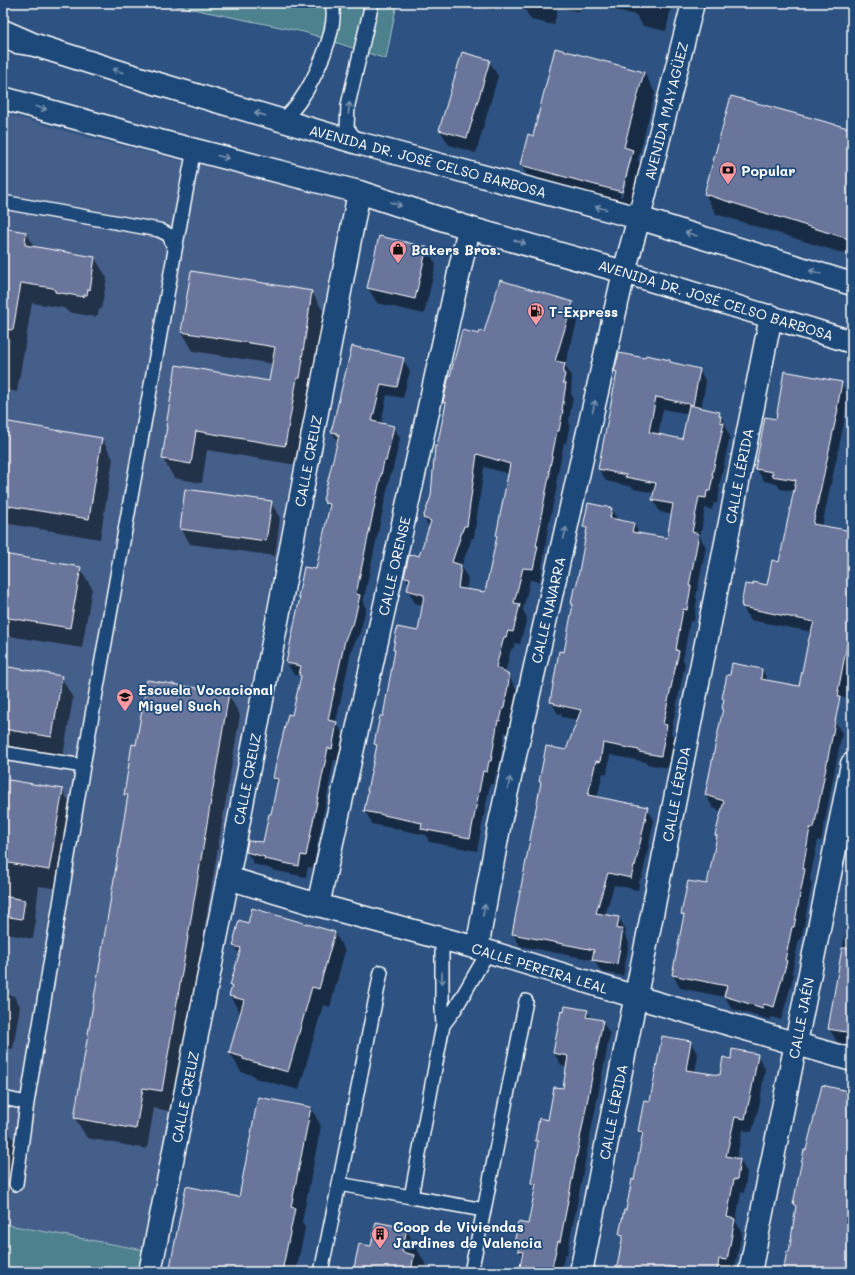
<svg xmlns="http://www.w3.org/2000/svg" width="855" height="1275" font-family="Mali,sans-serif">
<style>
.built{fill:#445f8b}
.green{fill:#4d818e;stroke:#a6c0c6}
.shadow{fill:#0007;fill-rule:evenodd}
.building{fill:#6b749b;stroke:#fff;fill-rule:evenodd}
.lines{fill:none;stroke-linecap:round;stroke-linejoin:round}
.lane-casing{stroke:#fff;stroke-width:16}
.street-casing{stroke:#fff;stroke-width:25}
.secondary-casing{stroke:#fff;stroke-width:25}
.highway-casing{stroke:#fff;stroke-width:25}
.lane{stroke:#1f4a7a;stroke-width:13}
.street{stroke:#1f4a7a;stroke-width:22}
.secondary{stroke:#1f4a7a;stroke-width:22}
.highway{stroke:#1f4a7a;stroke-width:22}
.oneway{stroke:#7992af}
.labels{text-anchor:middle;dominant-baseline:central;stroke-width:3.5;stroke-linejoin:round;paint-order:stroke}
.street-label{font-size:14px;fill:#fff;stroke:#1f4a7a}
.poi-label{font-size:14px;font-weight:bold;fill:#fff;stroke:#1f4a7a;text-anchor:start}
</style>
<rect width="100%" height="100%" fill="#2e5281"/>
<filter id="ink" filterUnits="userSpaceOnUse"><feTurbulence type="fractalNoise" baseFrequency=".025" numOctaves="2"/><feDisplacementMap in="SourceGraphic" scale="8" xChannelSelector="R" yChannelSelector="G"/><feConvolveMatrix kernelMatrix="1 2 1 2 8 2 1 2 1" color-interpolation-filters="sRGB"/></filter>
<g filter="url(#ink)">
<path class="built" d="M 3,113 L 90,138 L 344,200 L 144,1250 L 3,1224 Z"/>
<path class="green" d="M 163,3 L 397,3 L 386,59 L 304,32 Z
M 3,1224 L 144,1250 L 140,1272 L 3,1272 Z"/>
<path class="shadow" d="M 462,3 L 496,3 L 494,10 Z
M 523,3 L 581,3 L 580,12 L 558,7 L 554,25 L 531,20 L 522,5 Z
M 585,3 L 672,3 L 666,31 L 643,26 L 636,15 Z
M 489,61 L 498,76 L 476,153 L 449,145 L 440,130 Z
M 644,72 L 655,93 L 638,160 L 644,171 L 633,212 L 533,185 L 521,165 L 533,137 ZM 631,153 L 632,158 L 622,197 L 620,196 Z
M 852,130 L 852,256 L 716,214 L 705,194 Z
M 3,229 L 26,232 L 35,248 L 95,258 L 107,278 L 101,310 L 99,309 L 98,315 L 96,315 L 95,317 L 68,312 L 64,308 L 32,303 L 17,392 L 3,389 Z
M 426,248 L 436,264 L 424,314 L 377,303 L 368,288 Z
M 312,292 L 323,311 L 310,398 L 308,397 L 296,465 L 207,450 L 202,483 L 174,478 L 163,459 L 168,427 L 167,426 L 270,382 L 273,364 L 193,351 L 182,332 Z
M 572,303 L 579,315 L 565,365 L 572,377 L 571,394 L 573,397 L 569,421 L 570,424 L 566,443 L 564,443 L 556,483 L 557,486 L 548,528 L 540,582 L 530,580 L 523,610 L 527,618 L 520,644 L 515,643 L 513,649 L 511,649 L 505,673 L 509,676 L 516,689 L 516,694 L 511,720 L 510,720 L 507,733 L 505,732 L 498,773 L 496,773 L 494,784 L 490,784 L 477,851 L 429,842 L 426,835 L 372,824 L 365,811 L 377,748 L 375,744 L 384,717 L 396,653 L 394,650 L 419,633 L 423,605 L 415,603 L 408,590 L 409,584 L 405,577 L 419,557 L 429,527 L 424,518 L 432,496 L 438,447 L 446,406 L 444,402 L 479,336 ZM 484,467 L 509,474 L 497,536 L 498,537 L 485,593 L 466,590 L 468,578 L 461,567 L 472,538 L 474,538 Z
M 403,359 L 410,371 L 403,398 L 387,395 L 381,424 L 393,426 L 400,438 L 392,473 L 391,472 L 363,603 L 366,608 L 361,629 L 359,637 L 357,637 L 351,652 L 336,722 L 343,734 L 338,761 L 334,760 L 313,868 L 308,867 L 306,877 L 272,870 L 271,869 L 254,864 L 247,852 L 249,842 L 264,843 L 272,815 L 278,784 L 274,778 L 293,716 L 302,678 L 301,676 L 294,675 L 287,663 L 300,599 L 299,597 L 317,571 L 330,510 L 324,500 L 338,442 L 332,432 Z
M 645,360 L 670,361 L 671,364 L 699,370 L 706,382 L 701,409 L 719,412 L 726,425 L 727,431 L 730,436 L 719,488 L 720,489 L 717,503 L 714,503 L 712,510 L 705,508 L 700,537 L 706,547 L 696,597 L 697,599 L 694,622 L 690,621 L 683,660 L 685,664 L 671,733 L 674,738 L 668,768 L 647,764 L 646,762 L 610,755 L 607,774 L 603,773 L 597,798 L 647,808 L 654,820 L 642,878 L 640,878 L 638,890 L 614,885 L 605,916 L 619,918 L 626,930 L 625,935 L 629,943 L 623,976 L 601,972 L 594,960 L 520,946 L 513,934 L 542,784 L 540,782 L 567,751 L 578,720 L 562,717 L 561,714 L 558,714 L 551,701 L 565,653 L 574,607 L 572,604 L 577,589 L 587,533 L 584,527 L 611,509 L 618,520 L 634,524 L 640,535 L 668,539 L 673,515 L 660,512 L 653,500 L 654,493 L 634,489 L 632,487 L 606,481 L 599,469 L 617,374 L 616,371 ZM 663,409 L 689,414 L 683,440 L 658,435 Z
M 841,383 L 848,396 L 844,421 L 844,423 L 822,526 L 852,532 L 852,666 L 846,698 L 810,692 L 812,632 L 750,620 L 743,607 L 768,586 L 780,563 L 795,491 L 780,489 L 777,484 L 764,481 L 756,468 L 776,421 Z
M 3,422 L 102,439 L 113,459 L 100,539 L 3,523 Z
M 271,502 L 280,518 L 275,556 L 190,544 L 181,528 Z
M 3,555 L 80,568 L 92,588 L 82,648 L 3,635 Z
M 3,668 L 61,677 L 73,698 L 63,757 L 3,747 Z
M 762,670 L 768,681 L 834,720 L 842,733 L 821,841 L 818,840 L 810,879 L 812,883 L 801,940 L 799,940 L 792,972 L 794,975 L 781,1020 L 772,1017 L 770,1020 L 732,1009 L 725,997 L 680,988 L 673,975 L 684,918 L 682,914 L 708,885 L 718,838 L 716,835 L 722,811 L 713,808 L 706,795 L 725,701 L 723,698 Z
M 228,694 L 240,715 L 174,1112 L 154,1108 L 147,1149 L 87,1138 L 75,1118 L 128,800 L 125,794 L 137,746 Z
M 3,780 L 62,790 L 74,809 L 60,889 L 39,886 L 35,918 L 36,920 L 33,939 L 3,933 Z
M 852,902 L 852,1045 L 837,1042 L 829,1028 L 842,951 Z
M 249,924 L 334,932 L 345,951 L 330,1007 L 323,1005 L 299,1090 L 255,1078 L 253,1075 L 241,1072 L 230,1053 L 241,1015 L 230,996 L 232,987 L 231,985 L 240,955 L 234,946 Z
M 3,993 L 14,996 L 20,1006 L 13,1049 L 3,1047 Z
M 587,1011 L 592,1019 L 602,1021 L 610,1034 L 567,1255 L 565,1254 L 561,1272 L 520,1272 L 523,1258 L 515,1244 L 529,1225 L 536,1190 L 532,1183 L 538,1146 L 536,1141 L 549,1121 L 563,1090 L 567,1067 L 562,1066 L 554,1053 Z
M 690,1041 L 698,1055 L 695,1072 L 720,1076 L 731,1060 L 757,1055 L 765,1068 L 760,1102 L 752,1132 L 743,1130 L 736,1159 L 740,1160 L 747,1173 L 744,1193 L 741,1192 L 736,1222 L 742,1233 L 734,1272 L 617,1272 L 623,1239 L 620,1234 L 634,1181 L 643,1138 L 639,1131 L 651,1102 Z
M 311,1108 L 321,1126 L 302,1222 L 305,1228 L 296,1272 L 174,1272 L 171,1266 L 240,1198 Z
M 3,1126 L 5,1126 L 17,1146 L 4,1226 Z
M 406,1229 L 430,1272 L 355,1272 L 371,1248 Z"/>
<path class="building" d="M 555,48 L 644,72 L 624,147 L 633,150 L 622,192 L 520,165 L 528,134 L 533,136 Z
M 462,52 L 490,60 L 467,138 L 439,130 Z
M 731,96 L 852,129 L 852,240 L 704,194 Z
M 3,228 L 26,232 L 25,245 L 95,257 L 90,290 L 88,289 L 87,295 L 84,295 L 84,297 L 55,292 L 55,290 L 53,289 L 53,288 L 21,283 L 13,330 L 3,329 Z
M 379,236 L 427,247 L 415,299 L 367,288 Z
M 191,271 L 312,291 L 302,359 L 303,359 L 300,378 L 297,378 L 285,446 L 196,431 L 191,464 L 162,459 L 167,426 L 166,426 L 176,365 L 269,381 L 275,347 L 181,332 Z
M 500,280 L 573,302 L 555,361 L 565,363 L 563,373 L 565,374 L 563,383 L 566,383 L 562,410 L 563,410 L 559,431 L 557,431 L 549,472 L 550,472 L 541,516 L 542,516 L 536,546 L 538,546 L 533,569 L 523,568 L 514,603 L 520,604 L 513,632 L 508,631 L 506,637 L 504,637 L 496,667 L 509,675 L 509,680 L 504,708 L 503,708 L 500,721 L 498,720 L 491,761 L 489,761 L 487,772 L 483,771 L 470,838 L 421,829 L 422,823 L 364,811 L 368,791 L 367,791 L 377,745 L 374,744 L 380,716 L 383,716 L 395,650 L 393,650 L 397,627 L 418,631 L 424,595 L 407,590 L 410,578 L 404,577 L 409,555 L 412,556 L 413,554 L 419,556 L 431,521 L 423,518 L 431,496 L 435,446 L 437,446 L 446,403 L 443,402 L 449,376 L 450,376 L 462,330 L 479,334 L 480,331 L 484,332 ZM 477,454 L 510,464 L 496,536 L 497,536 L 485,592 L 458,588 L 461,565 L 452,562 L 464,526 L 467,526 Z
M 352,346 L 404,358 L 397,387 L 381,384 L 372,421 L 394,426 L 386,461 L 384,461 L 356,594 L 360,595 L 355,617 L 353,625 L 351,625 L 345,640 L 328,720 L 337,722 L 332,749 L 328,748 L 306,856 L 301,855 L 299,866 L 264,859 L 265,857 L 246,852 L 248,841 L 263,842 L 269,814 L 271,814 L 278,779 L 273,778 L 275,768 L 288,714 L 292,715 L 301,676 L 299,675 L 301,666 L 286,663 L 300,597 L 298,597 L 304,567 L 316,569 L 330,504 L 324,503 L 325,501 L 323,500 L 339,435 L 337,435 L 337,433 L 331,432 Z
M 619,353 L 645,358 L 646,355 L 670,360 L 670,362 L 700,369 L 693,405 L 656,397 L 649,432 L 682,439 L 689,405 L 720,412 L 719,416 L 721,416 L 720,422 L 724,423 L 712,475 L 713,476 L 710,491 L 707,491 L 706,498 L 699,497 L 692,532 L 699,534 L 689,586 L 691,586 L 687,610 L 683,609 L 676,650 L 679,651 L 663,724 L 667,725 L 661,756 L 639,752 L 639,750 L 603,743 L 600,762 L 596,761 L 588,795 L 648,807 L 635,866 L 634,866 L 631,878 L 608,873 L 596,913 L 619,917 L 617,929 L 623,929 L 617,964 L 592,960 L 594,950 L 512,934 L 541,782 L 539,782 L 546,746 L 566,750 L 581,710 L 554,704 L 555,703 L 550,702 L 559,651 L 564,652 L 573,604 L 571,604 L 574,588 L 576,588 L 587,528 L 583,527 L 588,503 L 612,508 L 610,518 L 634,523 L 632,532 L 667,538 L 673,504 L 652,500 L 656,483 L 625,477 L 626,475 L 598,469 L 617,372 L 614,371 Z
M 784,371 L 842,382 L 837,409 L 838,409 L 813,524 L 852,531 L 852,619 L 838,691 L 839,691 L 838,697 L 840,697 L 814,828 L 810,828 L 803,868 L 805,869 L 794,927 L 792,927 L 785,960 L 787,961 L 774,1007 L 764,1004 L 763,1008 L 724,996 L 727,986 L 672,975 L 684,915 L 681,914 L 688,881 L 707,884 L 717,836 L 715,835 L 724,801 L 705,795 L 723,708 L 722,708 L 724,699 L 722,698 L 727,675 L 730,675 L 732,663 L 762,669 L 761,679 L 799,686 L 808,642 L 814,622 L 742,607 L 742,605 L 741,605 L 745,584 L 753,585 L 753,582 L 767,585 L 772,560 L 779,562 L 796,480 L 771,476 L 773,472 L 755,469 L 765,417 L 776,419 Z
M 3,421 L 102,438 L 89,519 L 3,505 Z
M 185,489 L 272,501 L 266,541 L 180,529 Z
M 3,554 L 81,567 L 70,628 L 3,617 Z
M 3,666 L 62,676 L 52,737 L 3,729 Z
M 147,680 L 229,693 L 162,1091 L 143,1088 L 136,1129 L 74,1118 L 128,795 L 124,795 L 132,744 L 136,745 Z
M 3,779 L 63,789 L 49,870 L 3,862 Z
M 3,896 L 25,900 L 22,919 L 3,916 Z
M 252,908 L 335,932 L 319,989 L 312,987 L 288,1072 L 243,1059 L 243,1057 L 229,1053 L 244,1000 L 229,996 L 232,986 L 230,985 L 241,948 L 233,946 L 235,940 L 234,939 L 239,920 L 248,923 Z
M 842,948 L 852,948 L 852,1033 L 828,1029 Z
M 565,1006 L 588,1010 L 586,1017 L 603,1020 L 560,1242 L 558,1241 L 551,1272 L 519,1272 L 523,1252 L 518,1251 L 519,1245 L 514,1244 L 518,1222 L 528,1224 L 536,1184 L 531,1183 L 538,1141 L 535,1141 L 539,1118 L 548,1120 L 554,1087 L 563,1088 L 568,1056 L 553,1053 L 561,1011 L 564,1012 Z
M 662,1036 L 691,1041 L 686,1070 L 720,1075 L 723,1057 L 731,1059 L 732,1049 L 758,1054 L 752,1088 L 745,1119 L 735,1117 L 726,1156 L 740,1159 L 737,1180 L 734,1179 L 727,1217 L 735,1219 L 727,1260 L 719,1259 L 717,1272 L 693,1272 L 666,1266 L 664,1272 L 616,1272 L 623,1235 L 619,1234 L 624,1210 L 626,1210 L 632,1179 L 634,1180 L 643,1132 L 638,1131 L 644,1100 L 650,1101 Z
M 822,1085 L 852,1092 L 852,1272 L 783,1272 L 787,1251 L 789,1252 L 796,1206 L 793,1204 L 804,1150 L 806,1150 Z
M 258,1097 L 311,1107 L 291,1207 L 295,1208 L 282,1272 L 240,1272 L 170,1267 L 186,1186 L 239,1197 Z
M 376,1222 L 407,1228 L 402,1252 L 414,1255 L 411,1272 L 353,1272 L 359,1244 L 371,1246 Z"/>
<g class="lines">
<g class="lane-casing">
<path id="lane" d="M 282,121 C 288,115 294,109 299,102 C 314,81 339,29 332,3
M 357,141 L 347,128 L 348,105 L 372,3
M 3,202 L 159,230 L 169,235 L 175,250 L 83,766 L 27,1103 L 16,1184
M 175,250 L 194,149
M 3,753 L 83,766
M 442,939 L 442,1008 L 443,1025 L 455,1009 L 488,952
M 381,972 L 339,1184 L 411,1197 L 443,1025
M 3,1098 L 27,1103
M 411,1197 L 484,1210 L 526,1001
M 321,1272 L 339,1184
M 471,1272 L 484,1210"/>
</g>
<g class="street-casing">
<path id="street" d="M 228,878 L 318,905 L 477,948 L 636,997 L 852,1060
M 318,905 L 469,228
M 477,948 L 500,822 L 624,272
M 150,1272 L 228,878 L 359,192
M 581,1272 L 771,316
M 750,1272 L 852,764"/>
</g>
<g class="secondary-casing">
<path id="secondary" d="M 16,42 L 35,45 L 155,83 L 358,143 L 639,218 L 852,284
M 3,98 L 144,137 L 359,192 L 469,228 L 624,272 L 852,342
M 624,272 L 639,218 L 693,3"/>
</g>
<g class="highway-casing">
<path id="highway" d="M 3,31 L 35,45"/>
</g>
<use href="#lane" class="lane"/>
<use href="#street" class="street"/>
<use href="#secondary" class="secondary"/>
<use href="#highway" class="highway"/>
</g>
<defs><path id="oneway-shaft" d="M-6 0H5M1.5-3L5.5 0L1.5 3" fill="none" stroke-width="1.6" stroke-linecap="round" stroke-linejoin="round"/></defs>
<g class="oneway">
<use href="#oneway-shaft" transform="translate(118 71) rotate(-163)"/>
<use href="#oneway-shaft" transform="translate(41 108) rotate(16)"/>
<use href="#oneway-shaft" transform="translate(349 108) rotate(-83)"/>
<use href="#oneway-shaft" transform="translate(260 114) rotate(-164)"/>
<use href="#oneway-shaft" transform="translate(223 157) rotate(14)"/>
<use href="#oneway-shaft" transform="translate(396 204) rotate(18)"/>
<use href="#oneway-shaft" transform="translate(601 208) rotate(-165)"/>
<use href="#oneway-shaft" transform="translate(691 234) rotate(-163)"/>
<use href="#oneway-shaft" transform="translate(520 242) rotate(16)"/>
<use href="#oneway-shaft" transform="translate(815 272) rotate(-163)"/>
<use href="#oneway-shaft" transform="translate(594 406) rotate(-77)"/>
<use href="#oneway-shaft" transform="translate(565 533) rotate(-77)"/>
<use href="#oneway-shaft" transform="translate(509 783) rotate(-77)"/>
<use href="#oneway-shaft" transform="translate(484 910) rotate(-79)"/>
<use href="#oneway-shaft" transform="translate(442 978) rotate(91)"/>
</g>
</g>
<defs>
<g id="bank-pin" transform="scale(0.9)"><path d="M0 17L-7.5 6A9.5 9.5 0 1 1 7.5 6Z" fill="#ff9aa2" stroke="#1f4a7a"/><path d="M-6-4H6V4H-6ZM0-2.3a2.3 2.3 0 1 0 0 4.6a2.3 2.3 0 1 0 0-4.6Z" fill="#111"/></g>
<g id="shop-pin" transform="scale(0.9)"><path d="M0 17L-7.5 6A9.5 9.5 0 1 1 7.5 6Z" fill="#ff9aa2" stroke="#1f4a7a"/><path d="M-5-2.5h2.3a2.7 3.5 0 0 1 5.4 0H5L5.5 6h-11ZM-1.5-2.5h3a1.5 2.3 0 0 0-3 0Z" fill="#111"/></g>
<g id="fuel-pin" transform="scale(0.9)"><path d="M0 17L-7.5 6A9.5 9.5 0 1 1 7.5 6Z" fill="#ff9aa2" stroke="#1f4a7a"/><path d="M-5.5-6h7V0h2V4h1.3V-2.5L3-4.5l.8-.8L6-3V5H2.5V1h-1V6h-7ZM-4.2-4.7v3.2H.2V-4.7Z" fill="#111"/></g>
<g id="school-pin" transform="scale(0.9)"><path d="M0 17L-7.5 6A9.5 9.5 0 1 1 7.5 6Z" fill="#ff9aa2" stroke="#1f4a7a"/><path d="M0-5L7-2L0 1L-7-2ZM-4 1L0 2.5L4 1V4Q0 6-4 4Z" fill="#111"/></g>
<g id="building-pin" transform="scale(0.9)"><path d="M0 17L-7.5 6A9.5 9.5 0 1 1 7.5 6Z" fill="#ff9aa2" stroke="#1f4a7a"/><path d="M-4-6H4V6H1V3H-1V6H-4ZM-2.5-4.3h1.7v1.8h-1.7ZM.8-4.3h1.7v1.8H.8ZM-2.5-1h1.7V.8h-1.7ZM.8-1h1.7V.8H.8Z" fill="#111"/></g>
</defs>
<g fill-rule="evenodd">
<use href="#bank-pin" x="728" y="170"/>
<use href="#shop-pin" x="398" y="249"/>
<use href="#fuel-pin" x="536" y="311"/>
<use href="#school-pin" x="125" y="697"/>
<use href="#building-pin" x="380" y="1234"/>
</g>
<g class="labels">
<g class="street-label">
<text transform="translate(666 111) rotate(-76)">AVENIDA MAYAGÜEZ</text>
<text transform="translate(428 161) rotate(15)">AVENIDA DR. JOSÉ CELSO BARBOSA</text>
<text transform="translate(716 300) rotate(17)">AVENIDA DR. JOSÉ CELSO BARBOSA</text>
<text transform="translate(308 461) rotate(-79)">CALLE CREUZ</text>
<text transform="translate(739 476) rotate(-79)">CALLE LÉRIDA</text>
<text transform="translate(394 566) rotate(-77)">CALLE ORENSE</text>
<text transform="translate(548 610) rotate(-77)">CALLE NAVARRA</text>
<text transform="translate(247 779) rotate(-79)">CALLE CREUZ</text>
<text transform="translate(676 794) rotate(-79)">CALLE LÉRIDA</text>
<text transform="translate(540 968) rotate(17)">CALLE PEREIRA LEAL</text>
<text transform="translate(801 1018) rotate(-79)">CALLE JAÉN</text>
<text transform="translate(185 1097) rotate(-79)">CALLE CREUZ</text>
<text transform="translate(613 1112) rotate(-79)">CALLE LÉRIDA</text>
</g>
<g class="poi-label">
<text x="741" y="170">Popular</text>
<text x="411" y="249">Bakers Bros.</text>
<text x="549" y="311">T-Express</text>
<text x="138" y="689">Escuela Vocacional<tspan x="138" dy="16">Miguel Such</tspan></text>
<text x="393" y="1226">Coop de Viviendas<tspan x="393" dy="16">Jardines de Valencia</tspan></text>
</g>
</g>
<rect width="855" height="1275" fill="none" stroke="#1f4a7a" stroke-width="16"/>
<rect x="8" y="8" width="839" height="1259" fill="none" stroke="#fff" stroke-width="1.5" filter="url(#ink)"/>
</svg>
